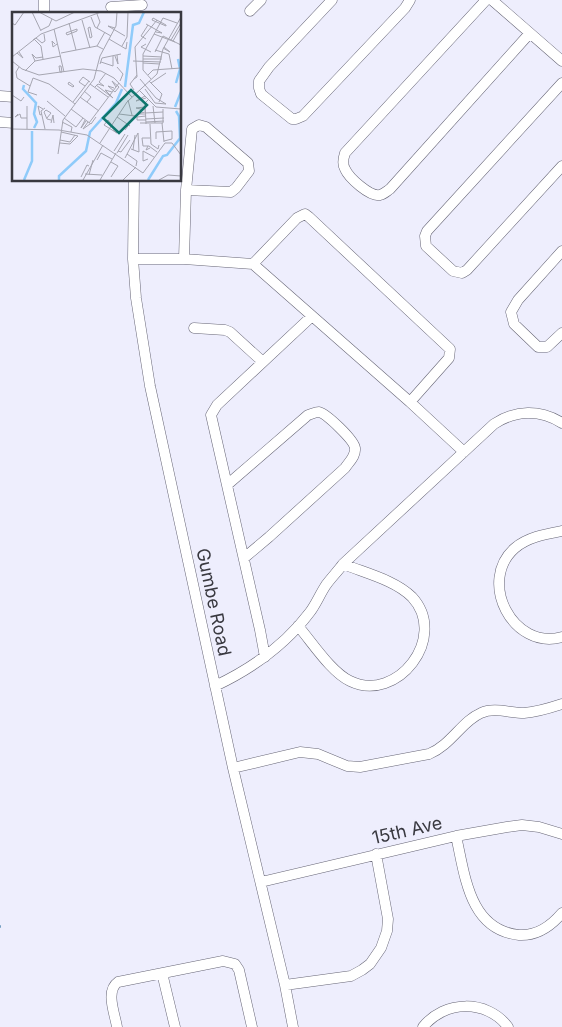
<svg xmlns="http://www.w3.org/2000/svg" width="562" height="1027" font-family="Inter,sans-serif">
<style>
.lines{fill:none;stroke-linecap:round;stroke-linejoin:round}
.stream{stroke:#759fc2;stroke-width:2}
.minor-casing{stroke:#676676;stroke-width:11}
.minor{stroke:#fff;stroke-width:10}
.labels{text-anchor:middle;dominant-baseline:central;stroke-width:4;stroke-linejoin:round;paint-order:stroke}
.street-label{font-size:18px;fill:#393940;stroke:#eeeefd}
.inset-river{fill:none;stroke:#8fcbfa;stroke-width:2.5}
.inset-road{fill:none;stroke:#a6a6b1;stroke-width:1}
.view{fill:#0f766e;fill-opacity:0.15;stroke:#0f766e;stroke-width:2.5}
.inset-edge{fill:none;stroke:#393940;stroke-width:2.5}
</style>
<rect width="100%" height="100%" fill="#eeeefd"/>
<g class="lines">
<path class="stream" d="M 0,926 L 0,927"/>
<g class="minor-casing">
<path id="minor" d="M 332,0 L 269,67 L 259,81 L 259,88 L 261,94 L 292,119 L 296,119 L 303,116 L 405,8 L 410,0
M 486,0 L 345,153 C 343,159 342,164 345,169 C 349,178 370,197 380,195 C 384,194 387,191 390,189 L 530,33
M 492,0 L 562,61
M 111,7 L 142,5
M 250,11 L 261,0
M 44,14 L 44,0
M 562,83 L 427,231 L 425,236 L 426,246 L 453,271 L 462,273 L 467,270 L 562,166
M 0,96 L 14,97
M 0,122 L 14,123
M 134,180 L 133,259 L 136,298 L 150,386 L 233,768 L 285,985 L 293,1027
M 562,251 L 518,300 L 511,312 L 514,324 L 538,347 L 547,347 L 562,333
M 133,259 L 184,259 L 253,264 L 410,402 L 464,452
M 184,259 L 186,190 L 192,129 L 199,125 L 206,127 L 248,163 L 249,171 L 236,188 L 231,192 L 186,190
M 253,264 L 297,218 L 305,214 L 309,217 L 450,349 L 449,358 L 410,402
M 194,328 L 225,330 L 230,332 L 263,362
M 227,485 L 308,415 C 312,414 315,412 319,412 C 327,414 354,440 355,448 C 356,456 349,462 345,468 L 269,537 L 244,558
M 562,531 C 546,534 528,537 515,548 C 477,581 513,651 562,637
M 298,626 C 312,642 331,672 350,681 C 397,704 449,637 412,597 C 395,580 365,573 343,564
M 265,657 L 260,630 L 211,415 L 217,405 L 311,317
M 215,686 C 251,669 286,644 310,612 C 316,604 320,594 326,585 C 331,578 338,571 343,564 L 494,424 C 515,410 540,409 562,423
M 233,768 L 300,752 L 318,754 L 347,766 L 360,767 L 429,754 C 451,745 462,721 481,713 C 494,707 510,713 524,713 C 537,712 550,708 562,704
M 456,836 C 465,875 469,930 519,935 C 536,936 551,926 562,913
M 261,882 L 456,836 L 507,827 L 522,825 L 539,827 L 562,834
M 162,973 L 175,1027
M 285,985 L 351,976 L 362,970 L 370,964 L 381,948 L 387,931 L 388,919 L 376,854
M 117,1027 C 115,1014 105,991 118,982 L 223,961 L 235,964 L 239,970 L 252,1027
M 423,1027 C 444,1000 487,999 508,1027"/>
</g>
<use href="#minor" class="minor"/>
</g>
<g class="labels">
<g class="street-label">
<text transform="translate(214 602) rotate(78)">Gumbe Road</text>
<text transform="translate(407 830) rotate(-13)">15th Ave</text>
</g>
</g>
<g transform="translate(12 12)">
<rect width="169" height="169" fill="#eeeefd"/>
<path class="inset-river" d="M 164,71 L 168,57 L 166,47M 12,73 L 11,77 L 24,91 L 22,102 L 25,110 L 22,116M 113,75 L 121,13 L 127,11 L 132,0M 163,95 L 169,80M 164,99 L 167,104 L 168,126M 12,168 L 20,149 L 20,119M 47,168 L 47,164 L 74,139 L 78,120 L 104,91 L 110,77M 136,168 L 151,144 L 155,143 L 169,125"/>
<path class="inset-road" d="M 20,0 L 29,19M 27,0 L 44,9 L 63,0M 79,5 L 83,15 L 99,24M 141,6 L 154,13 L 154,14 L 140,8 ZM 70,8 L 78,36M 0,11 L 3,13 L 12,0M 57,11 L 64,38M 134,12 L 150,21 L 144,20M 78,15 L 80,25 L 78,26 L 76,16 ZM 85,16 L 88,10 L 85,2M 103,16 L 96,14 L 113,24M 42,17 L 52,60M 65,17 L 65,19 L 55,23 L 54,21 ZM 29,18 L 37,14 L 40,7M 142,22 L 163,30M 22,27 L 29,34 L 31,47M 97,27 L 114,37 L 115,30M 134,27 L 129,24 L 136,13M 21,28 L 24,26 L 30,31 L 33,29 L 32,22M 159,28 L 169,11M 161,29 L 169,15M 43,32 L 40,29 L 41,35 L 45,32M 134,32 L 129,35 L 139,40M 85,34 L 93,20M 110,34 L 115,25 L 116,0M 151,36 L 158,40 L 152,35M 143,38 L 157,42 L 160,57M 143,40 L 151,24 L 169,33M 5,41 L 11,46 L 7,40M 49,41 L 85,34 L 91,37M 103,44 L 106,52 L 105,43M 131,44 L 150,45M 0,45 L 29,22 L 89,0M 131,47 L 150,47M 0,49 L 10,57 L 27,63 L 71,57 L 89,59 L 102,66 L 120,85M 23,49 L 20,42 L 24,46 L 31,45M 121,49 L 149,50M 89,50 L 101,54 L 101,44M 131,51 L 148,52M 88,52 L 90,46 L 109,42M 47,54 L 49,54 L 50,60 L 48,60 ZM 7,55 L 4,60 L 5,66 L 18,74M 105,55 L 111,62 L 108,69M 13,59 L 23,49 L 49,44M 136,63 L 141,58 L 169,56M 122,67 L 125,65 L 123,35 L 145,8M 128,67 L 144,86 L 154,92M 139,67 L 131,58 L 131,42 L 151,6 L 165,11M 137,69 L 150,82 L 147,90M 57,70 L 62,74 L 61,75 L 56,72 ZM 139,71 L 154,61M 78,72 L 96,85M 84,73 L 101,86 L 93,78 L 100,80M 73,74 L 67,70 L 71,65 L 78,70M 83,75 L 86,72 L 92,74 L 87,70 L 94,61M 102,76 L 96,74 L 103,80 L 107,75 L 100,69 L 104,75M 133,77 L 143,91 L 154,92M 122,78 L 118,72 L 125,63M 127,78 L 144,95 L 169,97M 72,79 L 79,85 L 75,90M 0,83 L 9,89 L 12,85M 25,83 L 16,80 L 21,66 L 37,72 L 63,92M 133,84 L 124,89 L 134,86M 68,85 L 87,99M 116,88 L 120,103M 35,89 L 53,104M 61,90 L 77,69M 141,94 L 143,111M 133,95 L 124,96 L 133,98M 33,96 L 29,99 L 33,117M 59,97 L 79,112 L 84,105M 133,100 L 125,102 L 133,102M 133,101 L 151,100M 6,102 L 3,105 L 8,102 L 9,106 L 15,106M 30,102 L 28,103 L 26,94 L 31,97M 107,102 L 123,104 L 113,118M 134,104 L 125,105 L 125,108 L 134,108M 105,105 L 118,114M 35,106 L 39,101 L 34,98 L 32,100 L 35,107 L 39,108M 52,106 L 64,115 L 71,106M 134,107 L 152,106M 73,108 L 69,116 L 74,109M 50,110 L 60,115 L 59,120M 76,110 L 71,117 L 78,112M 134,110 L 152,109M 39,111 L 41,103 L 42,111M 77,111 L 107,71M 128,111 L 151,111 L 151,97M 150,111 L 152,130M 99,112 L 96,108 L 92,113 L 105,121 L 101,118M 134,112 L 133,91 L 136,88M 138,112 L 139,132 L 146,137 L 147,133M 0,117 L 47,118 L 75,123 L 131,161 L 153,131 L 160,131 L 169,143M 15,117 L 15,94M 144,127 L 144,120 L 160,119 L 160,127 L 152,129M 48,128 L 58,130 L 63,123M 48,131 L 58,132 L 66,124 L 49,120M 88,131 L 115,90 L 145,62 L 151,37 L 169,5M 136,134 L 131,134 L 130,126 L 138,126M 138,136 L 134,138 L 136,134 L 137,134 L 145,140M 119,137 L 127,140 L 126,121M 121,138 L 123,123M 102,139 L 113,122M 106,139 L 109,140 L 118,128M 105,141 L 116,123M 46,142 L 51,108 L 82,67 L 88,44 L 104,14 L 105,0M 115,142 L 125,149 L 124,154M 113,146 L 126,121M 136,147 L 131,149 L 131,139 L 142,145M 85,148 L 89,141 L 100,147M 99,150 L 106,154 L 99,165M 73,162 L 90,163M 77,163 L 81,148M 69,165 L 75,153 L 77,154M 71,168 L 91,133M 88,168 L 104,141M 111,168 L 124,155M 147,168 L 156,163 L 169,164"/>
<path class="view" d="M 119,78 L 135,93 L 107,121 L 91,106 Z"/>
<rect width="169" height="169" class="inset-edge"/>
</g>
</svg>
